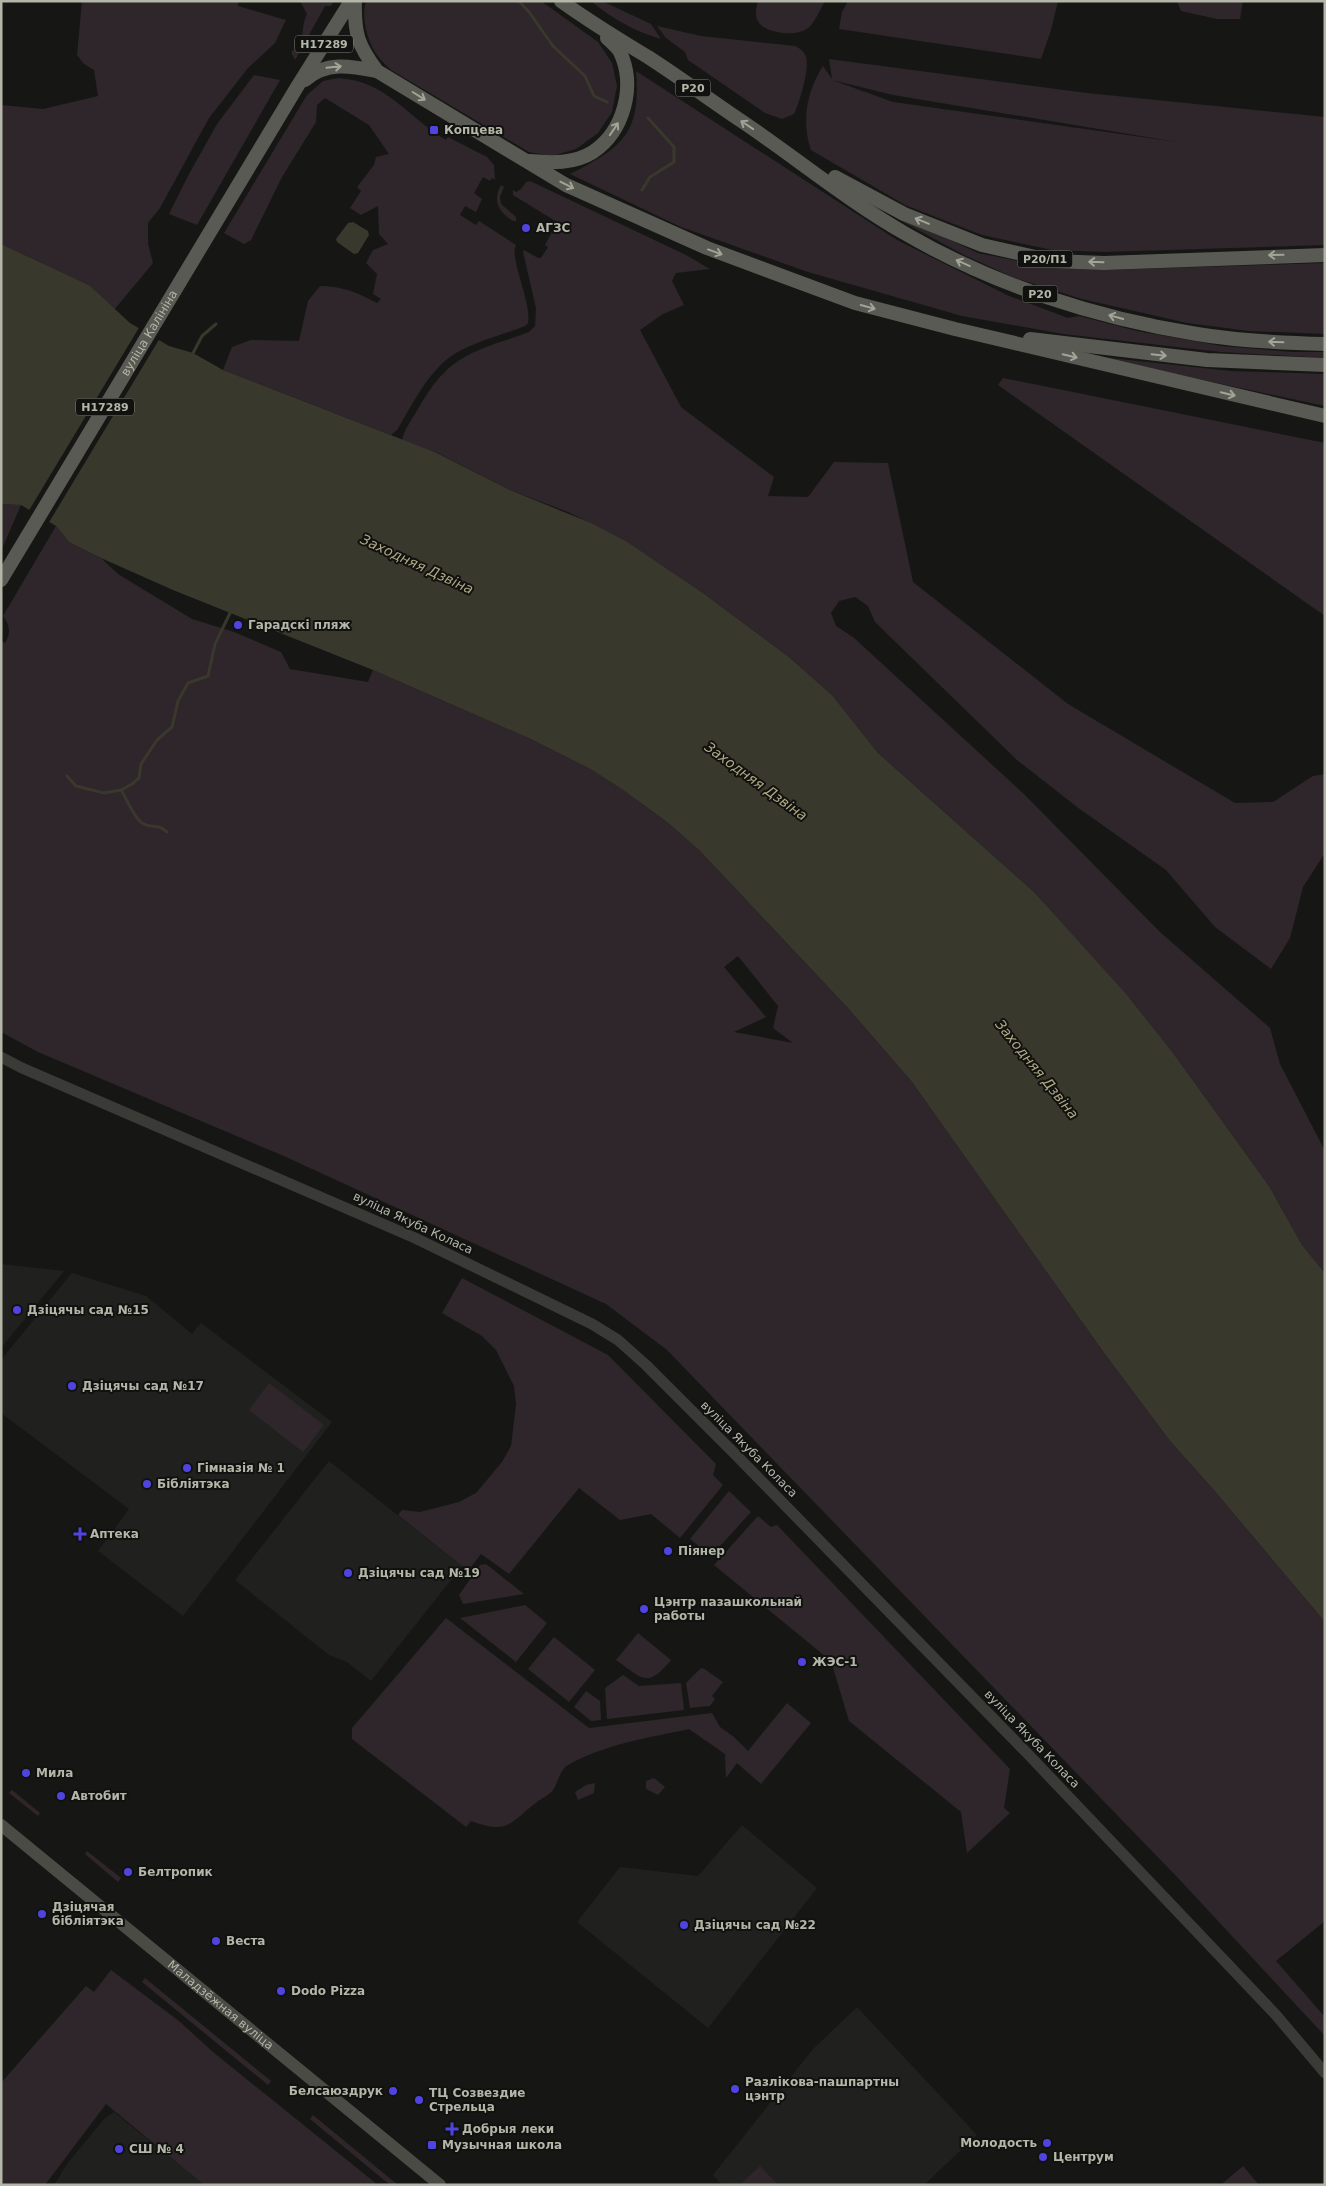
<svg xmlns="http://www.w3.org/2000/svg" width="1326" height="2186" font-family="'DejaVu Sans',sans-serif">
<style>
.built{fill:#20211e}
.green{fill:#2e262a;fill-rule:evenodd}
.water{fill:#39382d}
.pier{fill:#161715}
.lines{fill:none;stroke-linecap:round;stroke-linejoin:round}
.stream{stroke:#39382d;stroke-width:3}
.tertiary{stroke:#3a3b37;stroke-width:11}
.secondary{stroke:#4a4b45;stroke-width:12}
.primary{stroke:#595a53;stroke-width:14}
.oneway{stroke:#a2a497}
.poi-dot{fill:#4f44e0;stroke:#111210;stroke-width:2}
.labels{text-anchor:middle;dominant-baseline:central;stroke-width:4;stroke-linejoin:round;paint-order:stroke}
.shield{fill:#111210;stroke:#83857a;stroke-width:1}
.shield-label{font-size:11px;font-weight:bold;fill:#b4b6a8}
.poi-label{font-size:12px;font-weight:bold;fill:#b4b6a8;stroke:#111210;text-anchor:start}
.street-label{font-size:12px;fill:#b4b6a8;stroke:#111210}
.water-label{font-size:14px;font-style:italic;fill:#ada883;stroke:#111210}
</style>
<rect width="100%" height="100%" fill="#161715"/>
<path class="built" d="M 1,1264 L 64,1271 L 1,1348 Z
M 72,1273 L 146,1296 L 192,1334 L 201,1323 L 332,1422 L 183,1616 L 98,1551 L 129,1509 L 1,1413 L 1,1360 Z
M 329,1461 L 462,1566 L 371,1681 L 347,1662 L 329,1655 L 235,1580 Z
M 742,1825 L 817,1888 L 708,2028 L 577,1922 L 620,1867 L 698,1876 Z
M 857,2007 L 977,2135 L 924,2185 L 722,2185 L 713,2175 L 813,2049 Z
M 114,2112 L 204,2185 L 54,2185 L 67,2164 L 104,2119 Z"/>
<path class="green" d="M 82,1 L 238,1 L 238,6 L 286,20 L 275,43 L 248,68 L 209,118 L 160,208 L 148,223 L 148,244 L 153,263 L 114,310 L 89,285 L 1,244 L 1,105 L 43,109 L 98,96 L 94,70 L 84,64 L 77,55 Z
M 300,1 L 334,1 L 331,6 L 325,6 L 295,60 L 291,52 C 308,38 299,31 307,14 Z
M 366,1 L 541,1 L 598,42 L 612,63 L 617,86 L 612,112 L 598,133 L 576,149 L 552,156 L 529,152 L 391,70 C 386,65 379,59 375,52 C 367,39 361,16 366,1 Z
M 591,1 L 602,1 L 651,24 L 661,39 C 636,32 611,18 591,1 Z
M 758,1 L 825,1 C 820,9 815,23 808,28 C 797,37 769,34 760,24 C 754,17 756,9 758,1 Z
M 848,1 L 1058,1 L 1051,30 L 1041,59 L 839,29 L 842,12 Z
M 1177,1 L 1243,1 L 1240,19 L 1217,19 L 1181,11 Z
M 657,26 L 701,36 L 795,46 C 801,49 804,51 806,57 C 810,68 799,104 794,114 L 782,119 L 765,113 L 688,60 L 685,52 L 666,38 Z
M 829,59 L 1087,93 L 1325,117 L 1325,245 L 1104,252 L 1052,250 L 982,235 L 905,205 L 811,150 C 801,121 807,91 823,66 L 832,79 ZM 832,80 L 893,95 L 1177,142 L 893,102 Z
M 636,71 L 897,240 L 1009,296 L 1068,318 L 1079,316 L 1137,331 L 1222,346 L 1292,352 L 1325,352 L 1325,358 L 1221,352 L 1063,334 L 962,316 L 808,272 L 681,227 L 570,174 C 623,147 641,133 636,71 Z
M 254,75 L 280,80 L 197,225 L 169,214 L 189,174 L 217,124 Z
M 338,78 C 387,81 407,117 446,140 L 448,137 L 487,157 L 494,165 L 495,180 L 492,178 L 490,181 L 483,177 L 474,193 L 482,199 L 476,212 L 465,206 L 460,215 L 476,225 L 479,221 L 516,245 C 509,259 532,302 528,323 L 525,326 C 503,335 477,341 456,353 C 429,369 413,404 397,430 L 391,435 L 223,370 L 232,347 L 251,340 L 299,341 L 308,301 L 320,286 C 342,286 359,293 377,303 L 381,299 L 373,294 L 377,274 L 366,263 L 373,250 L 388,244 L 379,234 L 378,206 L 361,215 L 350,208 L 361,191 L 357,187 L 374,165 L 376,157 L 389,154 L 369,125 L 325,98 L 317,105 L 316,122 L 282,177 L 251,240 L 244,244 L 224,233 L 307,95 L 323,81 Z
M 530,181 L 686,255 L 710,269 L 676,273 L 672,281 L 684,305 L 663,314 L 640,330 L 681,407 L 774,477 L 768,496 L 808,497 L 834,462 L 888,463 L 913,582 L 1068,704 L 1235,803 L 1273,802 L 1313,776 L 1325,774 L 1325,853 L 1303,887 L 1290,938 L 1271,969 L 1215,927 L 1166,870 L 1077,807 L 1017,760 L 875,622 L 868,606 L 855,597 L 839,601 L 831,613 L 836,626 L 853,637 L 1025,795 L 1160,932 L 1270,1028 L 1280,1064 L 1325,1151 L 1325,1273 L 1302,1245 L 1269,1186 L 1176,1057 L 1034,892 L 878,753 L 832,695 L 816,681 L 790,658 L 703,593 L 626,541 L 568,512 L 510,490 L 438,453 L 402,441 C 404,429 413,418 419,407 C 426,396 434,382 444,373 C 465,350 501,343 529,332 L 535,326 L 536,308 L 523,252 L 524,250 L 538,258 L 541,258 L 548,247 L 545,245 L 557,222 L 513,195 L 513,190 L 516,192 L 521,189 L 526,182 Z
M 501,185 L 504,187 L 500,197 L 501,204 L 516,217 L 516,221 L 513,221 C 499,212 492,201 501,185 Z
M 897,215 L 978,253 L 1052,268 L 1104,270 L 1325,263 L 1325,334 L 1249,331 L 1187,323 L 1082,299 L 1015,278 L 964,255 L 896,218 Z
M 1091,356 L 1231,371 L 1325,374 L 1325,406 Z
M 1003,378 L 1325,443 L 1325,616 L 998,385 Z
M 1,504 L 21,505 L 1,551 Z
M 56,526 L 69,542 L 101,558 L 118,574 L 192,619 L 234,632 L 281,652 L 290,669 L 368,682 L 373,670 L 533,740 L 592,770 L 623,790 L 667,822 L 700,851 L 847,1007 L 912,1082 L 1102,1350 L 1170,1441 L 1213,1489 L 1325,1622 L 1325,1921 L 1276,1961 L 1325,2017 L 1325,2036 L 1178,1878 L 667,1350 L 606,1304 L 286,1157 L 38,1052 L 1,1032 L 1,641 L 5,643 C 11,633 10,625 3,616 ZM 738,956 L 778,1006 L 773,1028 L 793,1043 L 734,1032 L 766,1017 L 724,967 Z
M 462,1278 L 608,1355 L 716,1464 L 713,1475 L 723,1485 L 680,1538 L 651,1514 L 620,1520 L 579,1488 L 509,1574 L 481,1554 L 470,1568 L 462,1566 L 398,1515 L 402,1510 L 420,1512 L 459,1502 L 476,1493 L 502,1462 L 511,1446 L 516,1404 L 514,1386 L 496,1350 L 482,1336 L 442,1313 Z
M 269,1383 L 324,1425 L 303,1452 L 249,1410 Z
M 729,1491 L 751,1512 L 711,1556 L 690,1539 Z
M 758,1516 L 771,1527 L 777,1525 L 1010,1769 L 1004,1808 L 1010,1813 L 967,1853 L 961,1812 L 849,1721 L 831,1661 L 714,1565 Z
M 486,1564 L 524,1594 L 463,1604 L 459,1595 L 480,1565 Z
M 525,1605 L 547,1623 L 516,1662 L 460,1618 Z
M 446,1618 L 589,1728 L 712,1713 L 720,1727 L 734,1737 L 748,1751 L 787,1703 L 811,1723 L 761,1784 L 737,1763 L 726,1778 L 725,1754 L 689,1729 C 648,1738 605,1744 568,1765 C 560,1769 558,1783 553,1790 C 549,1795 542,1798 537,1802 C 509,1823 509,1835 471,1821 L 466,1827 L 352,1739 L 352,1728 Z
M 638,1633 L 671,1660 C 647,1689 643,1679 616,1660 Z
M 554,1637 L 595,1670 L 569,1702 L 528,1669 Z
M 703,1668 L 723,1682 L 712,1696 L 715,1699 L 710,1706 L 690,1708 L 686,1683 L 700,1669 Z
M 623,1675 L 639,1686 L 681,1683 L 684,1710 L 607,1719 L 605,1688 Z
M 586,1691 L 600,1701 L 601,1720 L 591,1721 L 574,1707 Z
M 654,1778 L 665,1787 L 658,1795 L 646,1789 L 646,1781 Z
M 595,1783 L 594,1793 L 578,1800 L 575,1792 L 586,1785 Z
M 12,1790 L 40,1813 L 38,1816 L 9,1793 Z
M 87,1851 L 121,1878 L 118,1882 L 85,1854 Z
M 111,1970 L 179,2021 L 213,2052 L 378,2185 L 204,2185 L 106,2104 L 45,2185 L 1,2185 L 1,2083 L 86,1986 L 94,1992 Z
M 145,1978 L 271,2081 L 268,2085 L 142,1982 Z
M 313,2115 L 398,2185 L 390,2185 L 310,2119 Z
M 760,2166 L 778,2185 L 740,2185 Z
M 1243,2166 L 1259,2185 L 1224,2185 L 1223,2183 Z"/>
<path class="water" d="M 353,222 L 368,231 L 369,235 L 358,253 L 354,254 L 337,242 L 336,239 L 348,223 Z
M 1,244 L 89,285 L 130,323 L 169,346 L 193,353 L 223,370 L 437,453 L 510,490 L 591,523 L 626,541 L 703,593 L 790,658 L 832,695 L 878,753 L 1034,892 L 1126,994 L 1176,1057 L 1269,1186 L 1302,1245 L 1325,1273 L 1325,1622 L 1213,1489 L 1170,1441 L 1102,1350 L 912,1082 L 847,1007 L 700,851 L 667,822 L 623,790 L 592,770 L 533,740 L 373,670 L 173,590 L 101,558 L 69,542 L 56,526 L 21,505 L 1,504 Z"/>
<path class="pier" d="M 140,326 L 160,338 L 48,524 L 28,512 Z"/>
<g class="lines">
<path class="stream" d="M 519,1 L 529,12 L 553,46 L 585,76 L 594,96 L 607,102
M 642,190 L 650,177 L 674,162 L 674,147 L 648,118
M 191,357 L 202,336 L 216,324
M 67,776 L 76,786 L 104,793 L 121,790 L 132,784 L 139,778 L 141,764 L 157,740 L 172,727 L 178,701 L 188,683 L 208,676 L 215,644 L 232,609
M 121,790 C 127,799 134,818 142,823 C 151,829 158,823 167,832"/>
<path class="tertiary" d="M 1,1057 L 22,1068 L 415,1238 L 592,1324 L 618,1340 L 646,1365 L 734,1453 L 1026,1752 L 1276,2015 L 1325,2073"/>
<path class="secondary" id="s1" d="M 1,1825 L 440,2185"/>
<g class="primary">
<path d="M 355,1 C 354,34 358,45 377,71 L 566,185 L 707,248 L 855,303 L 955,329 L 1325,416"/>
<path d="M 561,1 C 589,21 618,39 648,57 C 679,77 709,99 740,120 C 795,157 848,201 906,234 C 994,285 1096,318 1197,334 C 1239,341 1282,343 1325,344"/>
<path d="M 305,80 C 326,61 351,66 377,71"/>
<path d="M 530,161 C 551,163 574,164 593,152 C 624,131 636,86 620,52 C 617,47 611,42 607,38"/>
<path d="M 835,177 L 904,214 L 982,245 L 1053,261 L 1104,263 L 1325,255"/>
<path d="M 1030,339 L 1207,360 L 1325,365"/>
<path id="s2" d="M 1,580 L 297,87 L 351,1"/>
</g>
</g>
<defs><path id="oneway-shaft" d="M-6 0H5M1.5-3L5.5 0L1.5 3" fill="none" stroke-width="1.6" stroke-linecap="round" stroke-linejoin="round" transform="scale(1.25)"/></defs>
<g class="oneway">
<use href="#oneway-shaft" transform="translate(334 67) rotate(-6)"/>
<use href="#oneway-shaft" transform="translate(419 96) rotate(32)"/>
<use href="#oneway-shaft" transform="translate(747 125) rotate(-146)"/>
<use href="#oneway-shaft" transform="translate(614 129) rotate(-56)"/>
<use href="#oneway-shaft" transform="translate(567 185) rotate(27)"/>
<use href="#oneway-shaft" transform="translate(922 221) rotate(-158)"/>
<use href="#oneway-shaft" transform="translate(715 252) rotate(20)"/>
<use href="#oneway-shaft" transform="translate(1276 255) rotate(179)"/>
<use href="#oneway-shaft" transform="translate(1096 262) rotate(-178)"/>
<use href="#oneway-shaft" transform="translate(963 263) rotate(-156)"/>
<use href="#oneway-shaft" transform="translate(868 307) rotate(15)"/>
<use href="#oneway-shaft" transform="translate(1116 317) rotate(-165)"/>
<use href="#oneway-shaft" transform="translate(1276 342) rotate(-178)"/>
<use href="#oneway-shaft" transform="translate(1159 355) rotate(6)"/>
<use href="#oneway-shaft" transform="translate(1070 356) rotate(13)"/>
<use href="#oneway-shaft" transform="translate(1228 394) rotate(13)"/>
</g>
<g class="poi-dot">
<rect x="429" y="125" width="10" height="10" rx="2.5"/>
<circle cx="526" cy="228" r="5"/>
<circle cx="238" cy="625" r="5"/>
<circle cx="17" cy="1310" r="5"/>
<circle cx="72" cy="1386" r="5"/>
<circle cx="187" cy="1468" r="5"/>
<circle cx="147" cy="1484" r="5"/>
<path d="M77.5 1526.5h5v5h5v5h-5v5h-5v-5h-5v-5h5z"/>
<circle cx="668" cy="1551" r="5"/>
<circle cx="348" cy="1573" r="5"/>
<circle cx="644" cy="1609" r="5"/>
<circle cx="802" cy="1662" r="5"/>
<circle cx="26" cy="1773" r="5"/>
<circle cx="61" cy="1796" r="5"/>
<circle cx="128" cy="1872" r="5"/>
<circle cx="42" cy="1914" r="5"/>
<circle cx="684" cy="1925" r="5"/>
<circle cx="216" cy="1941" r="5"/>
<circle cx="281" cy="1991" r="5"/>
<circle cx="735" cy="2089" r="5"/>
<circle cx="393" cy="2091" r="5"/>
<circle cx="419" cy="2100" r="5"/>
<path d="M449.5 2121.5h5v5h5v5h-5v5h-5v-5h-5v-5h5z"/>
<circle cx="1047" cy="2143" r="5"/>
<rect x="427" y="2140" width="10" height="10" rx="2.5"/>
<circle cx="119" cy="2149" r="5"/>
<circle cx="1043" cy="2157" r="5"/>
</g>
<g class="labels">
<g class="shield">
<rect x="295" y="35.5" width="58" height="17" rx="4"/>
<rect x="675.5" y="79.5" width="35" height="17" rx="4"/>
<rect x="1017.5" y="250.5" width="55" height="17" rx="4"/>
<rect x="1022.5" y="285.5" width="35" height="17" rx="4"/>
<rect x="76" y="398.5" width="58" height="17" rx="4"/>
</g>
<g class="shield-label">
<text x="324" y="44">Н17289</text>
<text x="693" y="88">Р20</text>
<text x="1045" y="259">Р20/П1</text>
<text x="1040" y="294">Р20</text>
<text x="105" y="407">Н17289</text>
</g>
<g class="poi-label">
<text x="444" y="130">Копцева</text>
<text x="536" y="228">АГЗС</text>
<text x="248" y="625">Гарадскі пляж</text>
<text x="27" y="1310">Дзіцячы сад №15</text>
<text x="82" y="1386">Дзіцячы сад №17</text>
<text x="197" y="1468">Гімназія № 1</text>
<text x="157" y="1484">Бібліятэка</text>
<text x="90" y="1534">Аптека</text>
<text x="678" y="1551">Піянер</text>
<text x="358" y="1573">Дзіцячы сад №19</text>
<text x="654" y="1602">Цэнтр пазашкольнай<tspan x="654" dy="14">работы</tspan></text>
<text x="812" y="1662">ЖЭС-1</text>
<text x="36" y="1773">Мила</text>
<text x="71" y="1796">Автобит</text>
<text x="138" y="1872">Белтропик</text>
<text x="52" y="1907">Дзіцячая<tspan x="52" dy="14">бібліятэка</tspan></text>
<text x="694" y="1925">Дзіцячы сад №22</text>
<text x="226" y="1941">Веста</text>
<text x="291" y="1991">Dodo Pizza</text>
<text x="745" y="2082">Разлікова-пашпартны<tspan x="745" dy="14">цэнтр</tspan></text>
<text x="383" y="2091" text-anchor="end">Белсаюздрук</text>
<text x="429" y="2093">ТЦ Созвездие<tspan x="429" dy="14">Стрельца</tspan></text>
<text x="462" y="2129">Добрыя леки</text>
<text x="1037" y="2143" text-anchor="end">Молодость</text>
<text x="442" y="2145">Музычная школа</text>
<text x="129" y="2149">СШ № 4</text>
<text x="1053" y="2157">Центрум</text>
</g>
<g class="street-label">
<text stroke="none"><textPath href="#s2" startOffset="288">вуліца Калініна</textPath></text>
<text transform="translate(413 1223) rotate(25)">вуліца Якуба Коласа</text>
<text transform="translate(749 1449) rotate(45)">вуліца Якуба Коласа</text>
<text transform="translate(1032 1739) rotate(46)">вуліца Якуба Коласа</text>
<text stroke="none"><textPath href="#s1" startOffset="284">Маладзёжная вуліца</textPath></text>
</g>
<g class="water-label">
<text transform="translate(417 564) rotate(25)">Заходняя Дзвіна</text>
<text transform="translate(756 781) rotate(36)">Заходняя Дзвіна</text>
<text transform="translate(1037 1069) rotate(51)">Заходняя Дзвіна</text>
</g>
</g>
<rect width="1326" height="2186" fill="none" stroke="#b4b6a8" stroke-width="5"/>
</svg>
